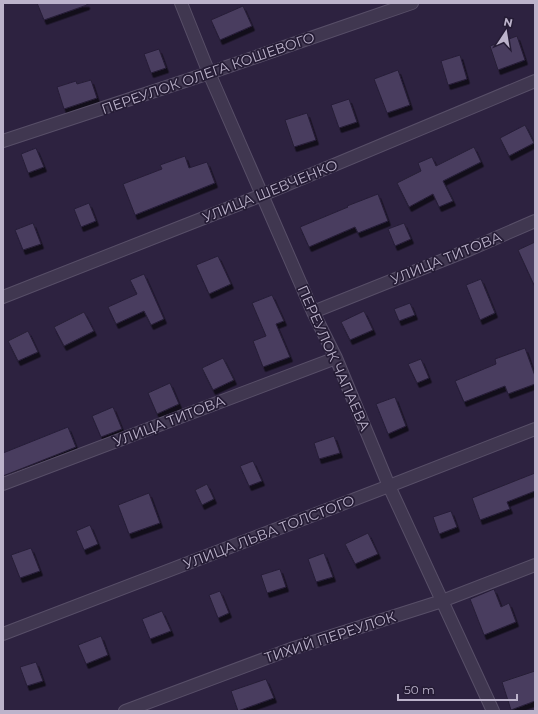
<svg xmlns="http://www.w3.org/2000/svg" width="538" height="714" font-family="Montserrat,sans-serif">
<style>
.building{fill:#483c5f;stroke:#271e37;filter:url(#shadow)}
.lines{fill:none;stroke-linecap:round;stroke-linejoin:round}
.minor-casing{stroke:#584f68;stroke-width:14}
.minor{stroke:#403750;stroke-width:12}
.labels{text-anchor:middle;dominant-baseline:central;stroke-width:3.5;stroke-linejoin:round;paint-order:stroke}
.street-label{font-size:14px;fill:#bcb3cb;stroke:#251c35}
</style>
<defs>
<filter id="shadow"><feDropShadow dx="2.5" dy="4.5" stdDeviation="0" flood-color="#0009"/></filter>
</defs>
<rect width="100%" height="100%" fill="#2d2240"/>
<path class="building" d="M 37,3 L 87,3 L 87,5 L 44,20 Z
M 243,6 L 252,26 L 220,40 L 211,20 Z
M 517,36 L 525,60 L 498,70 L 490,46 Z
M 159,49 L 166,68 L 151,73 L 144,54 Z
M 460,55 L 467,79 L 448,85 L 441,61 Z
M 398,70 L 410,105 L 387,113 L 374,79 Z
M 91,80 L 97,98 L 64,109 L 57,87 L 76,81 L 77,84 Z
M 349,99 L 357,122 L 339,128 L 331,105 Z
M 307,113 L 316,140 L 294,147 L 285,120 Z
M 525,125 L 534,143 L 509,156 L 500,138 Z
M 474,147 L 481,162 L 443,181 L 453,201 L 439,207 L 433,194 L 409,207 L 397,183 L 421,171 L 418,163 L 432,157 L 436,166 Z
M 36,148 L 44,167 L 28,173 L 21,154 Z
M 185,156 L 189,168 L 207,162 L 215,183 L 135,215 L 123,184 L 162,169 L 160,165 Z
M 378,194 L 388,221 L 358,233 L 355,227 L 309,247 L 300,227 L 348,207 L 347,206 Z
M 89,203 L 96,221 L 81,227 L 74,209 Z
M 33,223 L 41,244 L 23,250 L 15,230 Z
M 404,223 L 411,239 L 395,246 L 388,229 Z
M 535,242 L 535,287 L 518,250 Z
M 218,256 L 231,284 L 209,294 L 196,265 Z
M 144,274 L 164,319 L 151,325 L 144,311 L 116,324 L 108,307 L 137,294 L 130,280 Z
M 481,279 L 495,313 L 480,320 L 466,285 Z
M 272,295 L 284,321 L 276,324 L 290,357 L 263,367 L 253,341 L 266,336 L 252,303 Z
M 410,303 L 415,315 L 399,321 L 394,309 Z
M 364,311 L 373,330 L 350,340 L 341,322 Z
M 84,312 L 94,331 L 64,346 L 54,327 Z
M 28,331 L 38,352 L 18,361 L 8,341 Z
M 525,348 L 535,376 L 535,384 L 508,394 L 505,386 L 464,402 L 455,381 L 496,364 L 495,359 Z
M 223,358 L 234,380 L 213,390 L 202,368 Z
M 421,359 L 429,378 L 417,383 L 408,364 Z
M 170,383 L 179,404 L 157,414 L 148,393 Z
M 395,397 L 406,426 L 388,434 L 376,404 Z
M 113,407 L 122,429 L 101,437 L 92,416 Z
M 68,427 L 76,447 L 3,476 L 3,453 Z
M 334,436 L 340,453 L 319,459 L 314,443 Z
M 253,461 L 262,481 L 249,486 L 240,466 Z
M 535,473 L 535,491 L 507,502 L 510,509 L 480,520 L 472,498 Z
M 207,484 L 214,499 L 202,505 L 195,490 Z
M 149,493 L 160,523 L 129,534 L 118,505 Z
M 451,511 L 457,527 L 439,534 L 433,517 Z
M 90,525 L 98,544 L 84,550 L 76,531 Z
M 368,533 L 378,554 L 355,564 L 345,544 Z
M 31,548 L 40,571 L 20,578 L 11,555 Z
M 324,553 L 333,577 L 316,582 L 308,559 Z
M 280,569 L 286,587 L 267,593 L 261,575 Z
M 494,589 L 501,607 L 509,603 L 516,622 L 484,635 L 470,599 Z
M 220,591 L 229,613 L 218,618 L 209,595 Z
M 162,611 L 171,631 L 150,639 L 142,619 Z
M 101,636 L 108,655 L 86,664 L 78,645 Z
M 36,662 L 43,681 L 27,686 L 20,667 Z
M 535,671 L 535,701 L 511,710 L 502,682 Z
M 266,679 L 274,698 L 238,711 L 231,691 Z"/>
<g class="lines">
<g class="minor-casing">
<path id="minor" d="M 181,3 L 209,73 L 313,312 L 336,358 L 389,486 L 493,711
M 3,141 L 209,73 L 412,3
M 3,297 L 262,195 L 535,81
M 313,312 L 466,251 L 535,221
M 3,484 L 336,358
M 3,634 L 389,486 L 535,429
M 125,711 L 291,649 L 442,601 L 535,565"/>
</g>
<use href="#minor" class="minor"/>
</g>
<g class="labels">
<g class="street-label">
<text transform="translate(208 73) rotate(-19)">ПЕРЕУЛОК ОЛЕГА КОШЕВОГО</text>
<text transform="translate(270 191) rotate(-22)">УЛИЦА ШЕВЧЕНКО</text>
<text transform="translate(446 258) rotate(-22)">УЛИЦА ТИТОВА</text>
<text transform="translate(334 358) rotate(66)">ПЕРЕУЛОК ЧАПАЕВА</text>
<text transform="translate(169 421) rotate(-21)">УЛИЦА ТИТОВА</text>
<text transform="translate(269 532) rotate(-21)">УЛИЦА ЛЬВА ТОЛСТОГО</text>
<text transform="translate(330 637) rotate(-18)">ТИХИЙ ПЕРЕУЛОК</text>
</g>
</g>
<rect width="538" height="714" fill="none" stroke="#bcb3cb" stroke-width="8"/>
<g transform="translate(506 32) rotate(12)" stroke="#251c35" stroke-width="3" paint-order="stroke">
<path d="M0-3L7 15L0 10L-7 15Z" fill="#bcb3cb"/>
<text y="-6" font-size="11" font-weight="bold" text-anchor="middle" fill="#bcb3cb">N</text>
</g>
<path d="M398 694v6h119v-6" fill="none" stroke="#bcb3cb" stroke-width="2"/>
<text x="404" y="694" font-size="12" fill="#bcb3cb" stroke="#251c35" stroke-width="3" paint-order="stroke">50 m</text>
</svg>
